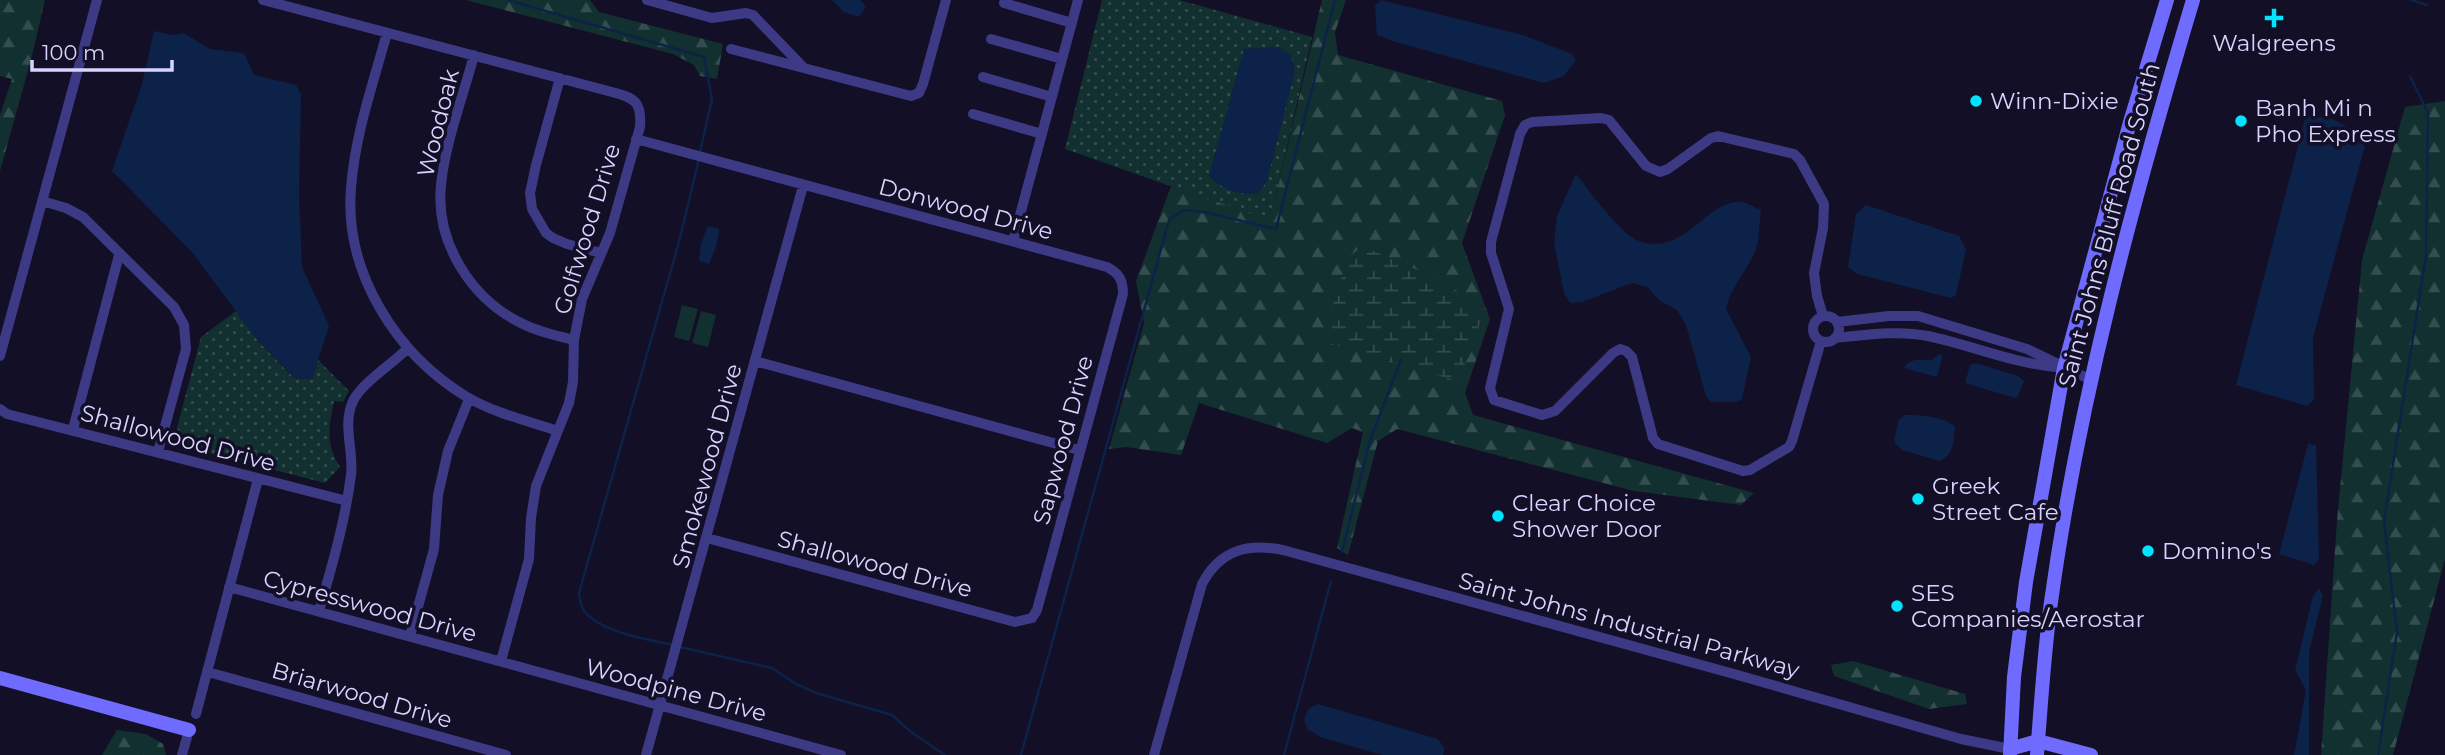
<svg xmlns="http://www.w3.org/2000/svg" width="2445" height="755" font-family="Montserrat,sans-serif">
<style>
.grass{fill:url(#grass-dots)}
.forest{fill:url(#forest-firs)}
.wetland{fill:url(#wetland-marsh)}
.pitch{fill:#12302f}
.water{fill:#0c2248}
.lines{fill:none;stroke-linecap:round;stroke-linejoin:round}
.stream{stroke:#0c2248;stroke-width:2.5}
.street{stroke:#3d3a85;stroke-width:10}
.secondary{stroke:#6f6bff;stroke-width:14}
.poi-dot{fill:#00e5ff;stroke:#130f26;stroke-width:2.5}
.labels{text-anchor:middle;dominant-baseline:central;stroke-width:7;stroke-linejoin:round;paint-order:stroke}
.poi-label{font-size:23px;fill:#d9d4ff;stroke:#130f26;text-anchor:start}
.street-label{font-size:23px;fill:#d9d4ff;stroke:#130f26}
</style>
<defs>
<pattern id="grass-dots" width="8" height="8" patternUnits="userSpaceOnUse" patternTransform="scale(1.75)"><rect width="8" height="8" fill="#12302f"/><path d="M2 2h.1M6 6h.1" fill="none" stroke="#344d4e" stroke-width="1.8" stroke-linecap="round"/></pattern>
<pattern id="forest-firs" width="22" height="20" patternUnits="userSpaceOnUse" patternTransform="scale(1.75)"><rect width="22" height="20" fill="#12302f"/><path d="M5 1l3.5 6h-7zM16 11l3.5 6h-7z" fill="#344d4e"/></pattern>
<pattern id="wetland-marsh" width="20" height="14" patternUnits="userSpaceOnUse" patternTransform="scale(1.75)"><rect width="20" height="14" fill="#12302f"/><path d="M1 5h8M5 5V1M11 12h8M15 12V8" fill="none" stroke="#344d4e"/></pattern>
</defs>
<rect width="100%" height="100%" fill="#130f26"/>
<path class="grass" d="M 1102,0 L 1179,0 L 1312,37 L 1273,208 L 1264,219 L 1065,149 Z
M 236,311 L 258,341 L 294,378 L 312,379 L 318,360 L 349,391 L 343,402 L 334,401 C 329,427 325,443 340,467 L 325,483 L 178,445 L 174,439 L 201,337 Z"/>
<path class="forest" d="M 0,0 L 45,0 L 31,60 L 0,171 L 0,115 L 12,79 L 0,76 Z
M 466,0 L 590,0 L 599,12 L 723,44 L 717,79 L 700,76 L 694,65 L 673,54 Z
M 1322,0 L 1346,0 L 1335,32 L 1338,55 L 1502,101 L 1505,115 L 1462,243 L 1490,319 L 1465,393 L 1473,415 L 1754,493 L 1741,505 L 1634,491 L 1397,429 L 1378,441 L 1348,555 L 1337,548 L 1363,432 L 1352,428 L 1327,443 L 1199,403 L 1181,455 L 1126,447 L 1109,449 L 1144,323 L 1136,281 L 1171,186 L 1264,218 L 1273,208 Z
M 2445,101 L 2445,559 L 2393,755 L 2321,755 L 2337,520 L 2362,260 L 2405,107 Z
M 1853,661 L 1965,694 L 1967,704 L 1929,709 L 1834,676 L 1831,665 Z
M 117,730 L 146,734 L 163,744 L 166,755 L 102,755 Z"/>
<path class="wetland" d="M 1362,246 L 1447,283 L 1483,312 L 1474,343 L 1457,381 L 1332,344 L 1327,323 L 1348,258 Z"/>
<path class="pitch" d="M 682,305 L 698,309 L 689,341 L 674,337 Z
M 701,311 L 716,315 L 708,347 L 692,343 Z"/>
<path class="water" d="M 832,0 L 861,0 L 866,7 L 859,17 L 844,12 Z
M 1381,0 L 1523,35 L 1572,54 L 1576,60 L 1564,76 L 1544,83 L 1392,41 L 1377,35 L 1375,6 Z
M 154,31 L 173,35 L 184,33 L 210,49 L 244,53 L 254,75 L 296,85 L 301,94 L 299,194 L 302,267 L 329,326 L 312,379 L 294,378 L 258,341 L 192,252 L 112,171 L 142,84 Z
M 1279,47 L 1291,55 L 1295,70 L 1267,181 L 1258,194 C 1238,195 1223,190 1209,176 L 1244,49 Z
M 2306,115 L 2333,119 L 2367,138 L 2313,338 L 2314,399 L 2307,406 L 2236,385 Z
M 1576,174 C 1589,190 1621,235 1639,241 C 1685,257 1705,200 1741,202 C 1747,202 1755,208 1761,210 C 1759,222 1760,237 1756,249 C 1747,272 1732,284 1726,309 L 1751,357 L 1742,399 L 1736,402 L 1711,402 L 1706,396 L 1686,325 L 1677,310 L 1660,301 L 1647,287 L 1632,283 L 1582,302 L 1570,303 L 1564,293 L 1554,243 L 1557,216 Z
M 1866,205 L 1959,236 L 1966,249 L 1956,295 L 1951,298 L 1857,274 L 1848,267 L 1856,214 Z
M 708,226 L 719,229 L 716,247 L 709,264 L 699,261 L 701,243 Z
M 1939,354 L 1943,355 L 1937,377 L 1904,368 C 1910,357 1921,360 1932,360 Z
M 1976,363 L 2018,376 L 2024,381 L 2018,396 L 2015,398 L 1965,383 L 1970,365 Z
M 1904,415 C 1921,415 1941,416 1955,426 C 1954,440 1954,455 1940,461 L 1902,450 L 1894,442 L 1898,421 Z
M 2308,444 L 2316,445 L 2319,559 L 2314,565 L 2279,554 Z
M 2319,588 L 2323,595 L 2309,652 L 2309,755 L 2294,755 L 2306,690 L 2295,670 L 2313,596 Z
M 1318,704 L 1438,739 L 1445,749 L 1443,755 L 1382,755 L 1323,738 L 1308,730 L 1304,720 L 1308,709 Z"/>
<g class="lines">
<path class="stream" d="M 508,0 L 704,57 L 712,99 L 700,152
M 2411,0 L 2427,5
M 1342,552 L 1370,440 L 1401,360
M 673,645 C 650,640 608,633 590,617 C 582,611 580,603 579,593 L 679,242 L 699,159
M 680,647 L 772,668 L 796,684 L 816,693 L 892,715 L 911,732 L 945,755
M 1021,755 L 1169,220 L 1184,210 L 1204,212 L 1276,229 L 1335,0
M 1284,755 L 1331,581
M 2378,755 L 2397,632 L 2384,521 L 2426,256 L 2428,113 L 2410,76"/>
<path class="street" d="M 263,0 L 612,92 C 635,98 642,102 640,127 L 610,233 L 582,299 L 574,340 L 573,382 L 569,403 L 536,486 L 531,518 L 529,559 L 501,661
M 647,0 L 712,18 L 746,13 L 753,15 L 804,68
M 1004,3 L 1072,23
M 387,33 C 373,84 355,135 351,188 C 344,273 397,355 467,397 C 494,413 528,421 558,431
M 991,39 L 1062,59
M 731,49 L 911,96 L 919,93 L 923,84 L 946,0
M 474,55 C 463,97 445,143 441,185 C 435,243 472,300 523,324 C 539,332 557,336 574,340
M 983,77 L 1052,97
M 560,78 L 536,165 L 530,193 L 532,209 L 546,233 L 553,238 L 567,244 L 601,253
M 973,114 L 1042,134
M 636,139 L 1107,267 C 1119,273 1123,280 1123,294 L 1037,610 L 1032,618 L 1015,622 L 707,538
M 42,201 L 66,208 L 83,217 L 174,307 L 184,325 L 186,349 L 158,452
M 1013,241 L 1078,0
M1813 329a13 13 0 1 1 26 0a13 13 0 1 1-26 0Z
M 1837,322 L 1889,316 L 1918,316 L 2027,349 L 2091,380
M 1835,338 C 1866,335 1898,330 1928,336 C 1971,345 2012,363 2056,367
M 1821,341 L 1792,441 L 1789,447 L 1750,470 L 1743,471 L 1658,444 L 1653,438 L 1632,357 L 1626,351 L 1620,349 L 1613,353 L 1555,411 L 1542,415 L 1494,400 L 1490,388 L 1509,309 L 1491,253 L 1491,242 L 1520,134 L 1525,125 L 1532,122 L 1601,118 L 1609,120 L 1646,166 L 1660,172 L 1668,169 L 1711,138 L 1718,136 L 1794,154 L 1800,160 L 1824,204 L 1823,228 L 1814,273 L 1817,296 L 1823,316
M 0,356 L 97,0
M 755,361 L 1079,450
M 0,409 L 7,414 L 347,501
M 73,429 L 119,255
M 229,587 L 841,755
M 319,611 C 332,566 345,522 351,475 C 354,451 342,425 353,401 C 362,383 392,364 407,349
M 410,636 L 434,549 L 438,495 L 448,451 L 469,399
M 208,672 L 506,755
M 196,714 L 258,479
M 182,755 L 189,730
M 646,755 L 803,186
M 1154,755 L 1202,584 C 1220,550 1247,543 1283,550 L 1734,674 L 1961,739 L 2010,749"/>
<path class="secondary" d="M 0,678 L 189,730
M 2010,749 L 2038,741 L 2091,755
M 2010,755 L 2014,677 L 2026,582 L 2064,368 L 2130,122 L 2167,0
M 2037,755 C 2041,704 2044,653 2051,602 C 2079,398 2134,197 2193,0"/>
</g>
<g class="poi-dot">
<path d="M2270.5 7.5h7v7h7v7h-7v7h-7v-7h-7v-7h7z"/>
<circle cx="1976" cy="101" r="7"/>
<circle cx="2241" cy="121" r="7"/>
<circle cx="1918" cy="499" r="7"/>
<circle cx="1498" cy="516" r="7"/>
<circle cx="2148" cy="551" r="7"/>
<circle cx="1897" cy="606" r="7"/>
</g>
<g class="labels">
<g class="poi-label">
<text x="2274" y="43" text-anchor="middle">Walgreens</text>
<text x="1990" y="101">Winn-Dixie</text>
<text x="2255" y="108">Banh Mi n<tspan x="2255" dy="26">Pho Express</tspan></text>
<text x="1932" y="486">Greek<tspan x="1932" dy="26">Street Cafe</tspan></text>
<text x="1512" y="503">Clear Choice<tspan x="1512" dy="26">Shower Door</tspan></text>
<text x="2162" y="551">Domino's</text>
<text x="1911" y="593">SES<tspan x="1911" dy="26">Companies/Aerostar</tspan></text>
</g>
<g class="street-label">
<text transform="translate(438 123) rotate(-76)">Woodoak</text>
<text transform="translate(966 209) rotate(15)">Donwood Drive</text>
<text transform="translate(2109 225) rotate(-75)">Saint Johns Bluff Road South</text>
<text transform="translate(587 229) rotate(-73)">Golfwood Drive</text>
<text transform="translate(178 438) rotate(15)">Shallowood Drive</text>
<text transform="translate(1063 440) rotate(-75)">Sapwood Drive</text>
<text transform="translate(707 466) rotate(-75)">Smokewood Drive</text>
<text transform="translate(875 564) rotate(15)">Shallowood Drive</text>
<text transform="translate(370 606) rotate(15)">Cypresswood Drive</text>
<text transform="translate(1629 625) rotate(15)">Saint Johns Industrial Parkway</text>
<text transform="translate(676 690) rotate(15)">Woodpine Drive</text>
<text transform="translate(362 695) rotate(16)">Briarwood Drive</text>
</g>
</g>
<path d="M32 60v10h140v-10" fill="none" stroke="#d9d4ff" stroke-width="3.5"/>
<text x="42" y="60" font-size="21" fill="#d9d4ff" stroke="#130f26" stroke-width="5" paint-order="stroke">100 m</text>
</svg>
